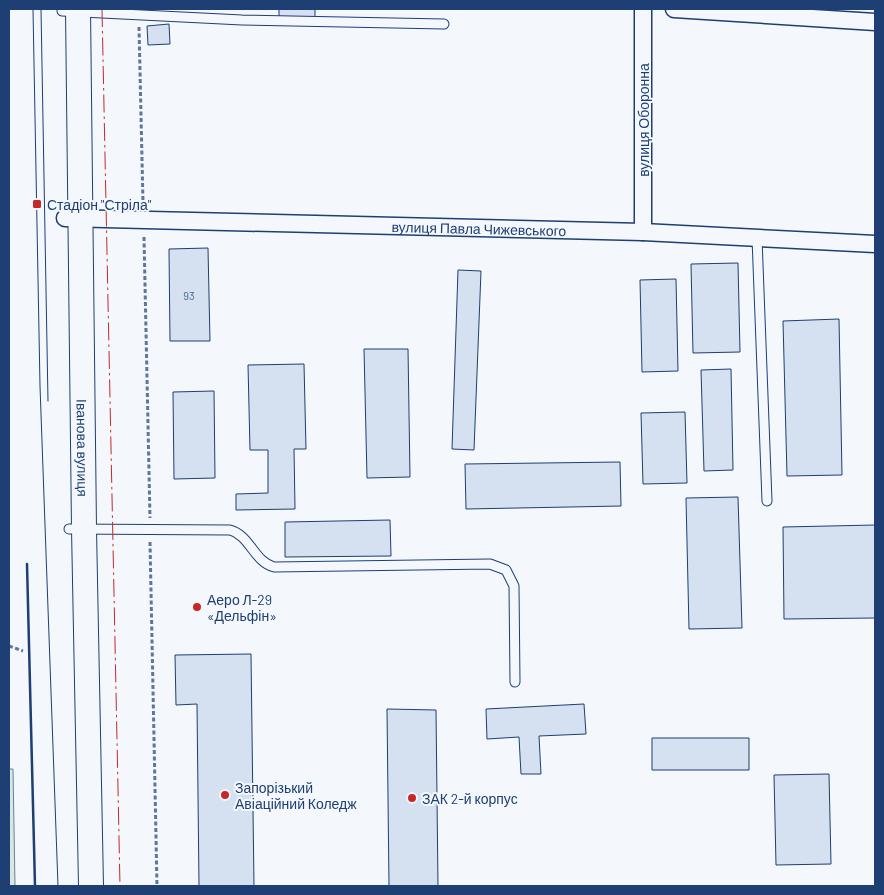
<svg xmlns="http://www.w3.org/2000/svg" width="884" height="895" font-family="Barlow,sans-serif">
<style>
.green{fill:#d7e8df;stroke:#687fa3}
.building{fill:#d5e0f0;stroke:#1d3f73}
.lines{fill:none;stroke-linecap:round;stroke-linejoin:round}
.service-casing{stroke:#1d3f73;stroke-width:11}
.minor-casing{stroke:#1d3f73;stroke-width:19}
.secondary-casing{stroke:#1d3f73;stroke-width:26}
.path{stroke:#5e769c;stroke-width:3;stroke-dasharray:4 2.5;stroke-linecap:butt}
.service{stroke:#f4f7fb;stroke-width:9}
.minor{stroke:#f4f7fb;stroke-width:16}
.secondary{stroke:#f4f7fb;stroke-width:24}
.tram{stroke:#1d3f73;stroke-width:1}
.wall{stroke:#1d3f73;stroke-width:2.5}
.power{stroke:#c62828;stroke-width:1;stroke-dasharray:18 4 2.5 4;stroke-linecap:butt}
.poi-dot{fill:#c62828;stroke:#f4f7fb;stroke-width:2}
.labels{text-anchor:middle;dominant-baseline:central;stroke-width:4;stroke-linejoin:round;paint-order:stroke}
.number-label{font-size:11px;fill:#4b6792}
.street-label{font-size:14px;fill:#1d3f73;stroke:#f4f7fb}
.poi-label{font-size:14px;fill:#1d3f73;stroke:#f4f7fb;text-anchor:start}
</style>
<rect width="100%" height="100%" fill="#f4f7fb"/>
<path class="green" d="M 9,769 L 13,769 L 15,886 L 9,886 Z"/>
<path class="building" d="M 279,9 L 315,9 L 315,17 L 279,18 Z
M 169,24 L 170,44 L 148,45 L 147,26 Z
M 208,248 L 210,341 L 170,341 L 169,249 Z
M 738,263 L 740,352 L 693,353 L 691,264 Z
M 458,270 L 481,271 L 474,450 L 452,449 Z
M 676,279 L 678,371 L 642,372 L 640,280 Z
M 839,319 L 842,475 L 787,476 L 783,321 Z
M 364,349 L 408,349 L 410,477 L 367,478 Z
M 304,364 L 306,449 L 294,449 L 295,509 L 236,510 L 236,494 L 268,493 L 268,450 L 250,450 L 248,365 Z
M 731,369 L 733,470 L 704,471 L 701,370 Z
M 214,391 L 215,478 L 174,479 L 173,392 Z
M 685,412 L 687,483 L 643,484 L 641,413 Z
M 620,462 L 621,506 L 466,509 L 465,464 Z
M 738,497 L 742,628 L 689,629 L 686,498 Z
M 390,520 L 391,556 L 285,557 L 285,522 Z
M 875,525 L 875,618 L 784,619 L 783,527 Z
M 251,654 L 254,886 L 199,886 L 197,704 L 176,705 L 175,655 Z
M 584,704 L 586,734 L 539,736 L 541,774 L 521,774 L 519,737 L 487,739 L 486,709 Z
M 387,709 L 436,710 L 438,886 L 389,886 Z
M 652,738 L 749,738 L 749,770 L 652,770 Z
M 829,774 L 831,864 L 776,865 L 774,775 Z"/>
<g class="lines">
<g class="service-casing">
<path id="service" d="M 62,11 L 242,20 L 444,24
M 757,238 L 767,501
M 69,529 L 230,530 C 250,535 254,562 274,567 L 490,564 L 506,570 L 514,586 L 515,682"/>
</g>
<g class="minor-casing">
<g id="minor">
<path d="M 643,9 L 643,232"/>
<path d="M 674,9 L 875,22"/>
<path id="s1" d="M 65,218 L 643,232 L 875,244"/>
</g>
</g>
<g class="secondary-casing">
<g id="secondary">
<path id="s2" d="M 78,9 L 84,529 L 91,886"/>
</g>
</g>
<path class="path" d="M 139,27 L 143,203
M 144,237 L 150,518
M 150,542 L 157,886
M 9,646 L 23,651"/>
<use href="#service" class="service"/>
<use href="#minor" class="minor"/>
<use href="#secondary" class="secondary"/>
<path class="tram" d="M 33,9 L 40,386 L 58,886
M 41,9 L 48,401"/>
<path class="wall" d="M 27,564 L 35,886"/>
<path class="power" d="M 102,9 L 120,886"/>
</g>
<g class="poi-dot">
<rect x="32" y="199" width="10" height="10" rx="2.5"/>
<circle cx="197" cy="607" r="5"/>
<circle cx="225" cy="795" r="5"/>
<circle cx="412" cy="798" r="5"/>
</g>
<g class="labels">
<g class="number-label">
<text x="189" y="295">93</text>
</g>
<g class="street-label">
<text transform="translate(643 120) rotate(-90)">вулиця Оборонна</text>
<text stroke="none"><textPath href="#s1" startOffset="414">вулиця Павла Чижевського</textPath></text>
<text stroke="none"><textPath href="#s2" startOffset="439">Іванова вулиця</textPath></text>
</g>
<g class="poi-label">
<text x="47" y="204">Стадіон "Стріла"</text>
<text x="207" y="599">Аеро Л-29<tspan x="207" dy="16">«Дельфін»</tspan></text>
<text x="235" y="787">Запорізький<tspan x="235" dy="16">Авіаційний Коледж</tspan></text>
<text x="422" y="798">ЗАК 2-й корпус</text>
</g>
</g>
<rect width="884" height="895" fill="none" stroke="#1d3f73" stroke-width="20"/>
</svg>
